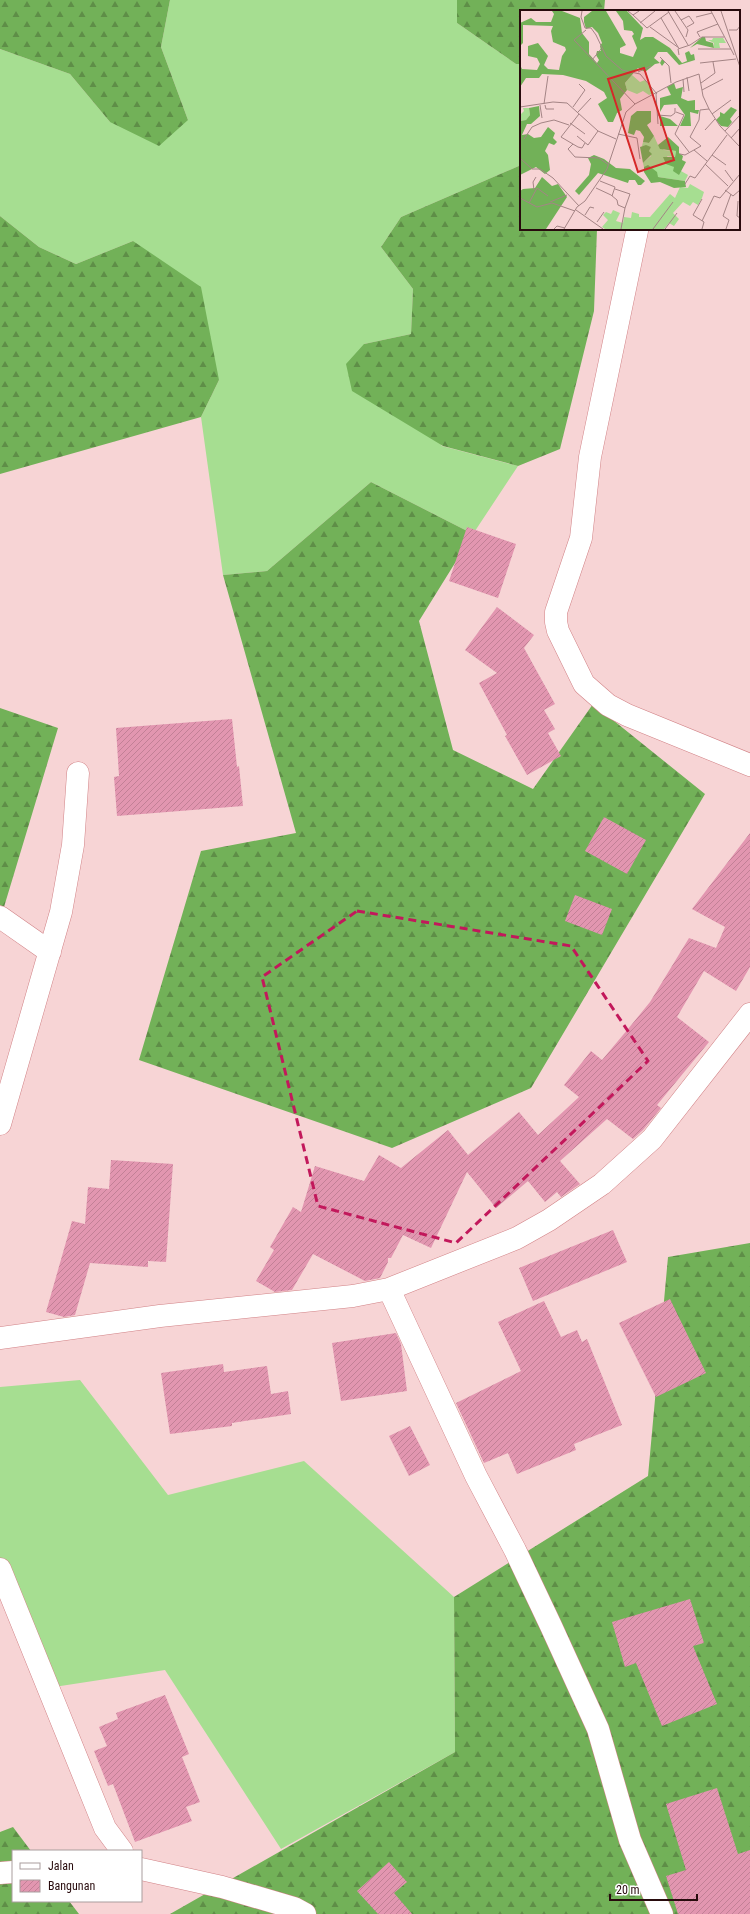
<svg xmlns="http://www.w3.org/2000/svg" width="750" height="1914" font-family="'Roboto Condensed',sans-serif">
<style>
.grass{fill:#a6de91}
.forest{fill:url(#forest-firs)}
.building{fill:url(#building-hatch)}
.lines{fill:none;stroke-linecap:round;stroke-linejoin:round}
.minor-casing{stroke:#d18286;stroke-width:23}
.minor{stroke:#fff;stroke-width:22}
.marked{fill:none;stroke:#c2185b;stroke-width:3;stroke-dasharray:8 5;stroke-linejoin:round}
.inset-road{fill:none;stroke:#a48485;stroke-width:1}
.view{fill:#d62828;fill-opacity:0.15;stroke:#d62828;stroke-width:2}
.inset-edge{fill:none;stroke:#280b0d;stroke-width:2}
</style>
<defs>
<pattern id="forest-firs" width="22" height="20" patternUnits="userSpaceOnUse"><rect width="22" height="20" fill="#72b158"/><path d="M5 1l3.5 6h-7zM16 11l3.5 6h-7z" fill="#5e8e47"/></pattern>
<pattern id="building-hatch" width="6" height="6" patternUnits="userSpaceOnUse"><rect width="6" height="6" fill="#e296b0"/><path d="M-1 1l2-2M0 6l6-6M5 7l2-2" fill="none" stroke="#c28096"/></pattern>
</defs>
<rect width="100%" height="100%" fill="#f7d4d5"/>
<path class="grass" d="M 170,0 L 457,0 L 457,23 L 516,64 L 521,64 L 521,165 L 401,217 L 381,247 L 413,289 L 411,334 L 364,344 L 442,446 L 518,466 L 473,534 L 371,482 L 267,571 L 223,575 L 201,417 L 219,380 L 133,241 L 76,264 L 39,247 L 0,216 L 0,49 L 70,74 L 110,122 L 188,120 L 161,47 Z
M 80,1380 L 168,1495 L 304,1461 L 454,1597 L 455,1752 L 281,1849 L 165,1670 L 54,1687 L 0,1560 L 0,1387 Z"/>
<path class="forest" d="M 0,0 L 170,0 L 161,47 L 188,120 L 159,146 L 110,122 L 70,74 L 0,49 Z
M 457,0 L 605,0 L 604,11 L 521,11 L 521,64 L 516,64 L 457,23 Z
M 521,165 L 521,229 L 597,229 L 594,311 L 560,449 L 518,466 L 443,446 L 352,391 L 346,364 L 364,344 L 411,334 L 413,289 L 381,247 L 401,217 Z
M 0,216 L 39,247 L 76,264 L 133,241 L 201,287 L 219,380 L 201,417 L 0,474 Z
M 371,482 L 473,534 L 419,621 L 453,750 L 533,789 L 593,704 L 705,794 L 531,1088 L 392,1148 L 139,1060 L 201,851 L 296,833 L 223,575 L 267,571 Z
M 0,708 L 58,728 L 4,907 L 0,905 Z
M 750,1243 L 750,1914 L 170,1914 L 455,1752 L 454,1597 L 648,1476 L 668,1257 Z
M 13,1827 L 31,1851 L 13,1851 L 13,1901 L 69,1901 L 79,1914 L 0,1914 L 0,1832 Z"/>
<path class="building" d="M 467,527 L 516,544 L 498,598 L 449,581 Z
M 497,607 L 534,635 L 524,648 L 555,704 L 544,710 L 555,729 L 548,733 L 561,756 L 527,775 L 505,736 L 507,735 L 479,683 L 497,673 L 465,650 Z
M 232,719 L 237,767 L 239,766 L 243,806 L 117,816 L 114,777 L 119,776 L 116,728 Z
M 604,817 L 646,840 L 627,874 L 585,851 Z
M 750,833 L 750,967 L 736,991 L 704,971 L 677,1017 L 709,1042 L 657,1105 L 661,1108 L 643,1130 L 633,1139 L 607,1119 L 560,1161 L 580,1184 L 561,1197 L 557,1192 L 545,1202 L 528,1181 L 496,1208 L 467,1172 L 431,1248 L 403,1235 L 391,1258 L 388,1258 L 388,1262 L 380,1278 L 365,1281 L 313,1254 L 292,1290 L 275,1292 L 256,1281 L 274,1250 L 270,1247 L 293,1207 L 301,1212 L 315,1166 L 364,1181 L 379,1155 L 401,1168 L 448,1130 L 468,1155 L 519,1112 L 538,1135 L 579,1097 L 564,1085 L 591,1051 L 602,1060 L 628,1029 L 650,1002 L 689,938 L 716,948 L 725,927 L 692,909 Z
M 575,895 L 612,909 L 602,935 L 565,921 Z
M 111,1160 L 173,1164 L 166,1262 L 148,1261 L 148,1267 L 90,1263 L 75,1315 L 64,1317 L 46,1312 L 72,1221 L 85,1224 L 88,1187 L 109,1189 Z
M 613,1230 L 627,1262 L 533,1301 L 519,1268 Z
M 670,1299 L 706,1373 L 656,1397 L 619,1323 Z
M 544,1301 L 561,1337 L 577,1330 L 582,1342 L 587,1339 L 622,1425 L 574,1444 L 576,1450 L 517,1474 L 508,1453 L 484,1463 L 456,1403 L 521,1371 L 498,1322 Z
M 396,1333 L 401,1344 L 407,1391 L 341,1401 L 332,1343 Z
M 223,1364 L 224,1372 L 267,1366 L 271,1394 L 288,1391 L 291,1414 L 232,1423 L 232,1426 L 170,1434 L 161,1373 Z
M 410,1426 L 430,1465 L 409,1476 L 389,1436 Z
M 690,1599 L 704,1643 L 693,1646 L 717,1704 L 662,1726 L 636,1663 L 625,1667 L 612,1622 Z
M 165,1695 L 189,1754 L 182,1757 L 200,1802 L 186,1807 L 192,1821 L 135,1842 L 113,1784 L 108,1786 L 94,1751 L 107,1746 L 99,1727 L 118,1719 L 116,1713 Z
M 717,1788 L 738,1854 L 750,1850 L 750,1914 L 678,1914 L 666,1876 L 686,1870 L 666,1804 Z
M 389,1862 L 407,1882 L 394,1893 L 412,1914 L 378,1914 L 357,1891 Z"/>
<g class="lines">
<g class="minor-casing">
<path id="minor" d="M 637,231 L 590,457 L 581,538 L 556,612 L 556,622 L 558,631 L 584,684 L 608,705 L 627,715 L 750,765
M 0,917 L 50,952
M 0,1124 L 61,912 L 73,845 L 78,773
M 389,1289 L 476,1476 L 515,1550 L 551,1626 L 598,1729 L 630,1840 L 662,1914
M 0,1338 L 160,1316 L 353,1296 L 389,1289 L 517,1238 L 549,1220 L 602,1184 L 652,1139 L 750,1014
M 0,1569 L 105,1828 L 122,1851
M 141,1869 L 222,1887 L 294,1908 L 305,1914
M 0,1873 L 13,1872"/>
</g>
<use href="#minor" class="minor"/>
</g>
<path class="marked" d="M 357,911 L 571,946 L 648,1061 L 456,1243 L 318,1206 L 262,977 Z"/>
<g transform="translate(520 10)">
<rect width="220" height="220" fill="#f7d4d5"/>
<path d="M 193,28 L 203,28 L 206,33 L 199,33 L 200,38 L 194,38 L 194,33 L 188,30 L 192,30 ZM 112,65 L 120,72 L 125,70 L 134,83 L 129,85 L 123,81 L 117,84 L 107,80 L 105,73 ZM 3,98 L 9,98 L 10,105 L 6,110 L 0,111 L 0,105 L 4,101 ZM 134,126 L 138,135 L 144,140 L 156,141 L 155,147 L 147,146 L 154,157 L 168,165 L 165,171 L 138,167 L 124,157 L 123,153 L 131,146 L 129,140 L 131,137 L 122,136 L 123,132 L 129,133 ZM 170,174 L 184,182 L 182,188 L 178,195 L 173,192 L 170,196 L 163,192 L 153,203 L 159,209 L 154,216 L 149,213 L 144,219 L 85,219 L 82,217 L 88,210 L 83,205 L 86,202 L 91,204 L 93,200 L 100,203 L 96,211 L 103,213 L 104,207 L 111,208 L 112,202 L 119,204 L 119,207 L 130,207 L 150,184 L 155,188 L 160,177 L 168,178 Z" fill="#a6de91"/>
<path d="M 32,1 L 42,1 L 60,8 L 62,23 L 69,32 L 69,44 L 77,53 L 79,50 L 76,45 L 77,41 L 81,41 L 80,36 L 82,33 L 78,23 L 72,17 L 66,19 L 64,12 L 64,7 L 72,1 L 86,1 L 106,35 L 100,38 L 100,43 L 113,47 L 117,38 L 112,26 L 114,24 L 112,21 L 104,20 L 103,11 L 96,1 L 107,1 L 123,18 L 120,30 L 125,27 L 133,27 L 150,38 L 162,53 L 167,51 L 165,43 L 169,41 L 171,45 L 174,44 L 175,50 L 159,55 L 147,42 L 138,42 L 134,48 L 140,53 L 142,49 L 145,52 L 142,56 L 140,53 L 135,54 L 125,62 L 118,58 L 105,73 L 107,80 L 100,89 L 102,100 L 97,103 L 93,112 L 88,112 L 78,94 L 87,88 L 84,82 L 66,71 L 43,65 L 22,64 L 19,68 L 6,68 L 0,77 L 0,55 L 2,59 L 17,60 L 20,54 L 17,48 L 8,46 L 8,36 L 18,33 L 28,46 L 24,55 L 28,59 L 39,60 L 42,46 L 46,40 L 45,37 L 33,32 L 31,21 L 33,16 L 3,15 L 3,33 L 0,36 L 0,13 L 11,8 L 16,12 L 31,12 L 34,4 ZM 182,27 L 185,27 L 186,31 L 193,33 L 194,38 L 177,34 L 170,38 ZM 154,73 L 156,79 L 163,77 L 161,88 L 168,91 L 175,90 L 175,100 L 179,100 L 178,104 L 170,102 L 171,116 L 160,116 L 165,105 L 157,94 L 144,95 L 140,102 L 140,88 L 151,85 L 147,77 ZM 19,96 L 20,106 L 11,114 L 7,114 L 2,125 L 8,124 L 14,128 L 21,127 L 28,117 L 35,123 L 33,128 L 37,132 L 34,135 L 29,133 L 25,141 L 28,145 L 30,160 L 25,164 L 16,157 L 0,165 L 0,111 L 6,110 L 10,105 L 9,98 ZM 211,97 L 217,100 L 210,109 L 212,112 L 208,117 L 201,116 L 196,110 L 200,106 L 200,102 L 204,104 ZM 117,101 L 131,101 L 131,112 L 127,115 L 134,126 L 129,133 L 123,132 L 124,127 L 120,121 L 116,120 L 114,125 L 108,123 L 111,106 ZM 140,106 L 150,109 L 158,116 L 140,116 ZM 148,127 L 159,137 L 159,143 L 163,146 L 162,150 L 166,152 L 159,165 L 153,161 L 154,157 L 146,154 L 143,147 L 155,147 L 156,141 L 140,139 L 138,135 ZM 126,135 L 131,137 L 129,141 L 132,144 L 123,153 L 120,137 ZM 74,145 L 84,149 L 96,158 L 110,159 L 125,171 L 121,175 L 118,175 L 115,170 L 109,170 L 108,173 L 78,163 L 59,185 L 55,181 L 69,165 L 71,154 L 68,148 ZM 128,155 L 137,162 L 138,167 L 165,171 L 166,177 L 154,178 L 140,172 L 131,173 L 124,162 L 124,157 ZM 22,167 L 32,176 L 38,174 L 47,187 L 26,219 L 0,219 L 0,181 L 3,179 L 15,178 Z" fill="#72b158"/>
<path class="inset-road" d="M 62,1 L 61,7 L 65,18 L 71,18 L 76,25 L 86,46 L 102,60 L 120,64 L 137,84M 108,1 L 113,5 L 119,1M 148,1 L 168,35M 155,1 L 168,20 L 166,27M 191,1 L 214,45M 201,1 L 220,57M 113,5 L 127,18 L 149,2M 176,7 L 192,3M 141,8 L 158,37M 161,10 L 169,6 L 174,13 L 167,17M 120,13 L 135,1M 130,17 L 159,38M 66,20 L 54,30 L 115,94M 209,20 L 217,20 L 220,16M 180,27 L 177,22 L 198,14M 178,39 L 211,39M 159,45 L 158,39 L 170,35 L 182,27 L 204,27M 140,47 L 149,56 L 151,73M 72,50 L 81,39M 180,53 L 216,49M 118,62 L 131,56M 167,67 L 169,81M 163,69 L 164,82M 181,73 L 195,63 L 193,52M 182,80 L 203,69M 136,84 L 138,114M 24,94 L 28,66M 20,95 L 22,108M 25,95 L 26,99 L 34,99M 0,97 L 33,92 L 47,93 L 78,121 L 96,129M 53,97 L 65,80 L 59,74M 58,102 L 71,88M 156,102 L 164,105 L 155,124 L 169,142M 59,104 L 41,127 L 58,137 L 62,138 L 65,133M 192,104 L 211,90M 137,105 L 151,106 L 155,103 L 155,98M 50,113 L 65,124M 185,120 L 195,109M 205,121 L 220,105M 98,124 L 117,128 L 120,149M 57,126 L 68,135 L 78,121M 211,128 L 220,118M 4,129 L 12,117 L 21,113 L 34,110 L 49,115M 53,134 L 48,139 L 55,147 L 79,148 L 89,155M 174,140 L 187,151M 160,144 L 165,145 L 181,136 L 170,127 L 179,110 L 180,100 L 189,99M 192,145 L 206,155M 0,148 L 12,159 L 20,159 L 33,168 L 59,196M 185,154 L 208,176M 205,160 L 213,171M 80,171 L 95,177 L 92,186M 165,174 L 170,166 L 175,168 L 207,125M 76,178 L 91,185 L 97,190 L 98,195 L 105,198 L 101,219M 95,179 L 110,184 L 105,198M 14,180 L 13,172 L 16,167M 205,180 L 213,186 L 220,180M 0,188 L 17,197 L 32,193 L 55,201M 218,191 L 217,206 L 220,208M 30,192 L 47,185M 9,193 L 17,178 L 28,186M 56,200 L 83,219M 65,205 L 70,197 L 74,198M 182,211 L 194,186 L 200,188 L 220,164M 77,212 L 84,202M 34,219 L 37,216 L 45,218M 44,219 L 57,197 L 65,191 L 87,159 L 106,102 L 115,94 L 156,72 L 179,64 L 183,86 L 189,99 L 200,116 L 220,137M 133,219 L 153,192M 145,219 L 157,203M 182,219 L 184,212 L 173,205 L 182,189M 206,219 L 209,210 L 203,206 L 211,184"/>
<path class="view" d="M 124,58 L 154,150 L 118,162 L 88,69 Z"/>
<rect width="220" height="220" class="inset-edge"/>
</g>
<rect x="12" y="1850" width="130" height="52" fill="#ffffff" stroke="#a99d9e"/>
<rect x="20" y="1863" width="20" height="6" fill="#ffffff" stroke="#a99d9e"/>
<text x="48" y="1870" font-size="12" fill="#280b0d">Jalan</text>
<rect x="20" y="1880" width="20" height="12" fill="url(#building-hatch)" stroke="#a99d9e"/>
<text x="48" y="1890" font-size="12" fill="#280b0d">Bangunan</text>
<path d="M610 1894v6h87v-6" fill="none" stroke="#280b0d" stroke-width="2"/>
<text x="616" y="1894" font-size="12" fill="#280b0d" stroke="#ffffff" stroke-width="3" paint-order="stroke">20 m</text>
</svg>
